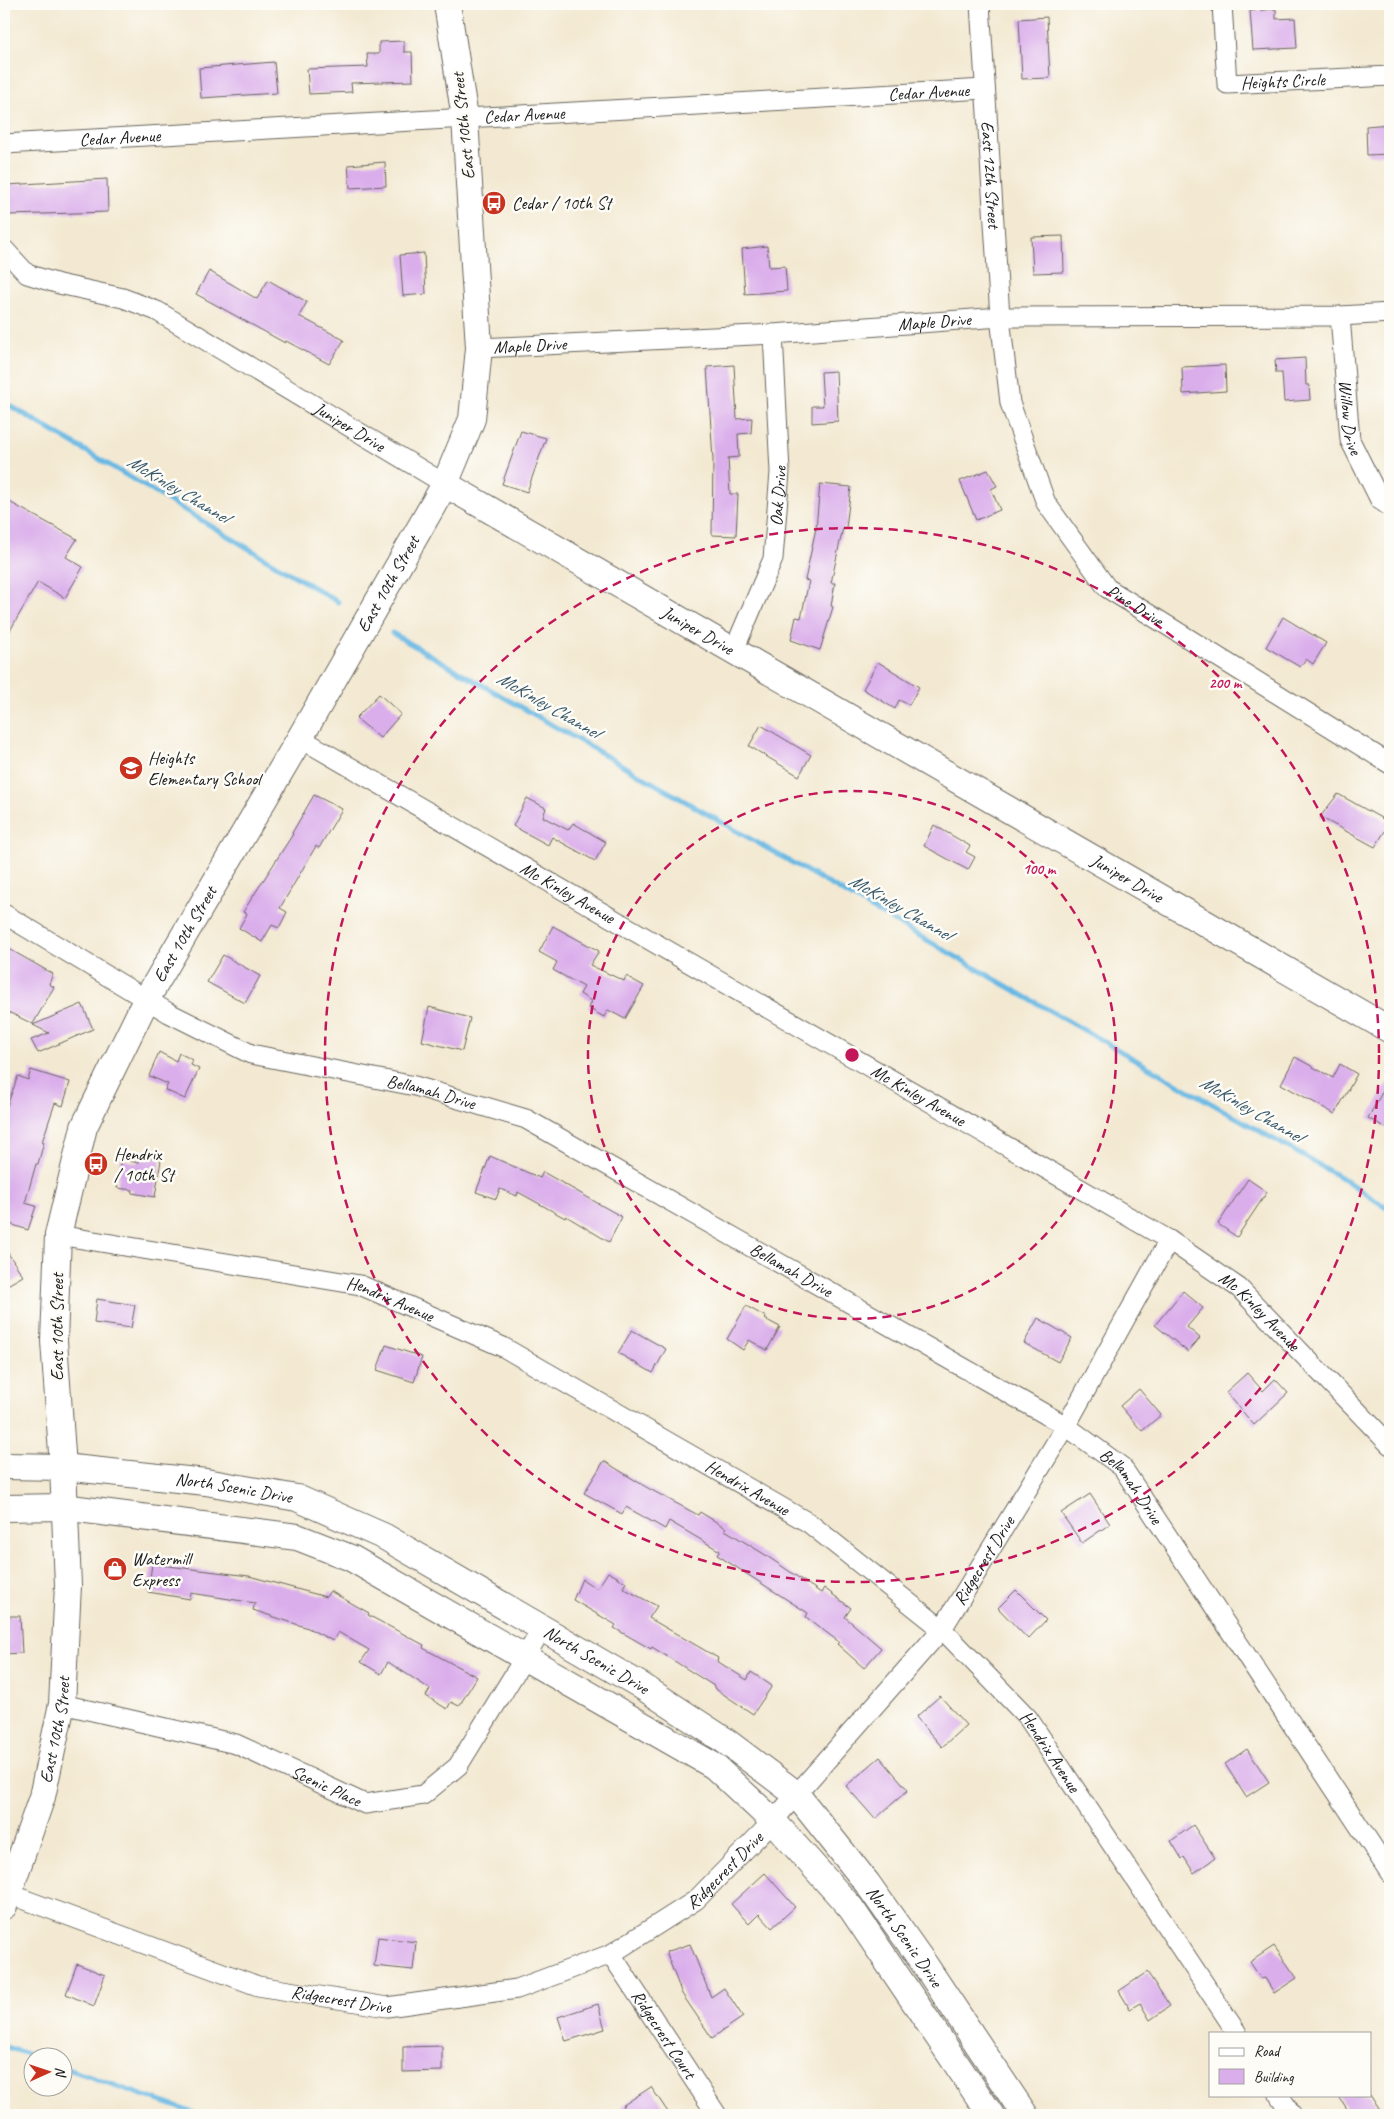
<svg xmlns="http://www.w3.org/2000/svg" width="1394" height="2119" font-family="Caveat,sans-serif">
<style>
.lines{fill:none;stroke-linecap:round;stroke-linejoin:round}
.stream{stroke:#68b8e3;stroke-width:5}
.building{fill:#daaeeb}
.street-casing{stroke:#67645c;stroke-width:21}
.secondary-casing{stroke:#67645c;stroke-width:28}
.street{stroke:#fff;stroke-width:19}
.secondary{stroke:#fff;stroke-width:26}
.ring{fill:none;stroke:#c2185b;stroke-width:2.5;stroke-dasharray:9 6}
.labels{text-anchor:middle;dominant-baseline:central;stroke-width:5;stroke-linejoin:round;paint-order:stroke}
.street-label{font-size:18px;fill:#1c1c1c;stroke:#fdfcf7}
.poi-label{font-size:18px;fill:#1c1c1c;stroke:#fdfcf7;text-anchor:start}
.water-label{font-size:19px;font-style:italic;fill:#3a5a6c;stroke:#fdfcf7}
.centre{fill:#c2185b;stroke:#fdfcf7;stroke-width:2.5}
.ring-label{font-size:15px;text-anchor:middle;font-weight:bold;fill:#c2185b;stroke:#fdfcf7;stroke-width:5;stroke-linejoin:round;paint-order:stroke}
</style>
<rect width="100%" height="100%" fill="#fdfcf7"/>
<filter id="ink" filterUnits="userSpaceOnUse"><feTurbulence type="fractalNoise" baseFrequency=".02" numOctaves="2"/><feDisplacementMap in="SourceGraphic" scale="10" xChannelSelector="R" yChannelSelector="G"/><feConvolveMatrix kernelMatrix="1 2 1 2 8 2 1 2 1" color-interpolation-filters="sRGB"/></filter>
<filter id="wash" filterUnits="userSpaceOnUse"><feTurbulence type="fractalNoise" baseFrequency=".0096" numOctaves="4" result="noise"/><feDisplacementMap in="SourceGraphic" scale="20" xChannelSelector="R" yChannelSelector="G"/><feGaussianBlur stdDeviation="1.12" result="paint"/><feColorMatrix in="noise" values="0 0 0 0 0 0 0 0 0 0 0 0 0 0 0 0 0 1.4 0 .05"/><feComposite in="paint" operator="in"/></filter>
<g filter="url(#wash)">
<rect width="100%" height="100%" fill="#f3e9d2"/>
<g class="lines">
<path class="stream" d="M 4,402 L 338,602
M 392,633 L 1345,1180 L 1390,1210
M 4,2046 L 33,2056
M 62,2067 L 200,2115"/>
</g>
<g id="blocks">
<path class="building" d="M 1276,9 L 1276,19 L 1295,18 L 1297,48 L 1253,50 L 1250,11 Z
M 1047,17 L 1050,78 L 1022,79 L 1019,19 Z
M 404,41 L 404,52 L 412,52 L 413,81 L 351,83 L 352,92 L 309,94 L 307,69 L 368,67 L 367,54 L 379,54 L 379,42 Z
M 274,62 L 277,93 L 201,98 L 199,68 Z
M 1390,124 L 1390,154 L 1367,155 L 1366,126 Z
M 385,162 L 386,186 L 350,188 L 348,165 Z
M 107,179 L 108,212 L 9,215 L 7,185 Z
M 1063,236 L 1064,272 L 1033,273 L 1031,237 Z
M 767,246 L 769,267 L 785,266 L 787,291 L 745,294 L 742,249 Z
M 424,253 L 426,294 L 403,296 L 400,255 Z
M 209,271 L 257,299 L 268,280 L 307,302 L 299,316 L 344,340 L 329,364 L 286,341 L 285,343 L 196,294 Z
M 1305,358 L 1306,385 L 1309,385 L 1310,400 L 1284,402 L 1282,373 L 1276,373 L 1275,360 Z
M 734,365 L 737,419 L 752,418 L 751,433 L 738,434 L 739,457 L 728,458 L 730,494 L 738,494 L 736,536 L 712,535 L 713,459 L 707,367 Z
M 1225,365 L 1226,391 L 1183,394 L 1182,367 Z
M 836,371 L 838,421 L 812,423 L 812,406 L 823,406 L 821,372 Z
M 521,431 L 546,438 L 527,492 L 502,484 Z
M 988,470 L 997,486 L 991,489 L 1000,510 L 976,520 L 960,481 Z
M 820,484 L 851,487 L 846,528 L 843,528 L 831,583 L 835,583 L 831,606 L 833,607 L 820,650 L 791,640 L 796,617 L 801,618 L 809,581 L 805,580 L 816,528 Z
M 4,499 L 77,539 L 66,557 L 83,567 L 65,598 L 38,582 L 4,641 Z
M 1283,617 L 1326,643 L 1313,664 L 1306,659 L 1300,667 L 1266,647 Z
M 878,662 L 919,687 L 909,705 L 899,700 L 895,709 L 863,689 Z
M 379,694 L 401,714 L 380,738 L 356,718 Z
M 761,725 L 811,755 L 799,776 L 749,746 Z
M 1338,794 L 1390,823 L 1375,847 L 1320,817 Z
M 314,795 L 342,809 L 319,848 L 316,846 L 280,908 L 287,912 L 279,928 L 272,925 L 262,942 L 239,928 L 247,914 L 243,912 L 293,834 L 292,833 Z
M 527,798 L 546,808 L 543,817 L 568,830 L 573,823 L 606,842 L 595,861 L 552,837 L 548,845 L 513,826 Z
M 934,825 L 970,846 L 966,852 L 975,857 L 968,870 L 924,846 Z
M 553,926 L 599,951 L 590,965 L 624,981 L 626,976 L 644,986 L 625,1019 L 608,1010 L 604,1017 L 588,1008 L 591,1001 L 580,994 L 584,987 L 553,970 L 557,962 L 539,952 Z
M 4,946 L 53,974 L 49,984 L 54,987 L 33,1024 L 4,1010 Z
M 223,955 L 260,976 L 245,1003 L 207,982 Z
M 82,1004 L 93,1029 L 38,1053 L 31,1040 L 49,1033 L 33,1025 Z
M 429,1007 L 470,1018 L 462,1051 L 422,1041 Z
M 159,1052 L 176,1061 L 179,1053 L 193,1060 L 191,1065 L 199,1069 L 185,1099 L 165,1090 L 168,1084 L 149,1076 Z
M 1295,1057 L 1333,1078 L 1340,1064 L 1357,1074 L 1335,1114 L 1281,1084 Z
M 31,1070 L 70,1082 L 63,1106 L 55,1103 L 42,1142 L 44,1142 L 38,1164 L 36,1164 L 25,1203 L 36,1206 L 28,1230 L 4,1222 L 4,1114 L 18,1076 L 28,1080 Z
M 1390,1078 L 1390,1130 L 1368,1118 Z
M 140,1155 L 161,1160 L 155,1197 L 132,1193 L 133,1190 L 117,1188 L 121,1159 L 138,1163 Z
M 490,1156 L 540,1178 L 543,1172 L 622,1217 L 609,1242 L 566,1216 L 565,1218 L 518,1192 L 517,1196 L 500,1189 L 496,1199 L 476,1192 Z
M 1248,1179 L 1267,1192 L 1237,1237 L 1218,1224 Z
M 4,1247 L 23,1276 L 4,1287 Z
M 1183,1291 L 1203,1308 L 1187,1327 L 1200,1338 L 1188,1352 L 1155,1325 Z
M 97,1299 L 135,1305 L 131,1328 L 94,1323 Z
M 746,1306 L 766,1317 L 765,1319 L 780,1327 L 767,1350 L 749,1340 L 743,1350 L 727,1339 Z
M 1038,1318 L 1072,1338 L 1058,1362 L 1024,1343 Z
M 632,1330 L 666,1349 L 653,1373 L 618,1353 Z
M 386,1345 L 422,1357 L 414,1382 L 377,1370 Z
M 1247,1373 L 1263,1391 L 1275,1379 L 1288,1393 L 1254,1425 L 1226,1392 Z
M 1139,1389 L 1161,1415 L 1142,1431 L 1120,1406 Z
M 604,1461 L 646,1487 L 698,1515 L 700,1512 L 726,1528 L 725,1530 L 764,1554 L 821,1593 L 824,1588 L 851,1608 L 845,1617 L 881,1648 L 864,1668 L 837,1644 L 839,1642 L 806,1617 L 808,1613 L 717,1555 L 720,1551 L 669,1521 L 665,1529 L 626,1507 L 622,1514 L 584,1493 Z
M 1090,1494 L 1110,1524 L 1082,1543 L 1061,1513 Z
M 152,1564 L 249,1576 L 326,1597 L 330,1591 L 369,1613 L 368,1615 L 424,1645 L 423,1648 L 477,1677 L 459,1706 L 451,1702 L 447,1709 L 426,1696 L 430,1689 L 388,1662 L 381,1674 L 361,1662 L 369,1650 L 338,1632 L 333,1641 L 308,1628 L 253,1610 L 255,1603 L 191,1593 L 190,1599 L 148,1592 Z
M 608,1572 L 626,1582 L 623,1588 L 657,1606 L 649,1618 L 718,1658 L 717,1661 L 747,1680 L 751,1672 L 772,1686 L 753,1714 L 714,1688 L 714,1686 L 652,1647 L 651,1649 L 614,1628 L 616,1625 L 573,1600 L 582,1579 L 597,1589 Z
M 1016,1590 L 1046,1620 L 1028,1639 L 998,1608 Z
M 4,1616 L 20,1616 L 22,1653 L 4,1654 Z
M 940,1696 L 966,1725 L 942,1747 L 916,1717 Z
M 1247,1749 L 1269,1782 L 1246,1797 L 1225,1764 Z
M 880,1757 L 908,1790 L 875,1819 L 846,1786 Z
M 1193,1825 L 1215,1858 L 1194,1873 L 1184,1857 L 1182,1859 L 1171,1841 Z
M 765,1873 L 795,1907 L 772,1928 L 759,1914 L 749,1924 L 731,1904 Z
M 378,1937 L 416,1942 L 413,1970 L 374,1966 Z
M 690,1944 L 711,1997 L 724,1988 L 743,2017 L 712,2038 L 682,1994 L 666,1952 Z
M 1274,1946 L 1297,1978 L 1274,1993 L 1265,1978 L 1261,1979 L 1250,1962 Z
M 77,1964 L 105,1975 L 94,2006 L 66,1994 Z
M 1147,1972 L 1170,2006 L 1150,2020 L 1140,2003 L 1130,2009 L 1119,1991 Z
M 598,2004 L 605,2029 L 566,2041 L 558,2017 Z
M 442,2046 L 442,2071 L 403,2072 L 403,2047 Z
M 651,2087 L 670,2115 L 628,2115 L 622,2106 Z
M 1338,2095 L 1369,2095 L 1382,2115 L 1351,2115 Z"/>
</g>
</g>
<g filter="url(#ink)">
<use href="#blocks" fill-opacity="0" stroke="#67645c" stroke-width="1"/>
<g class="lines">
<g class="street-casing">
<g id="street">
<path id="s1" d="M 980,4 L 1000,317 L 1010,403 L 1046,503 L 1107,588 L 1390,764"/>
<path id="s2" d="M 1222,4 L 1227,84 L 1390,76"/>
<path id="s3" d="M 4,144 L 985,89"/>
<path id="s4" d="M 4,249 L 27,274 L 59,284 L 123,298 L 157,311 L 445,484"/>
<path id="s5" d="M 1340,316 L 1350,440 L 1380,500 L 1390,507"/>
<path id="s6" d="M 479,348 L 773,334 L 1000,317 L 1340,316 L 1390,313"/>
<path id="s7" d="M 734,650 L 773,559 L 780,472 L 773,334"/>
<path id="s8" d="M 300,738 L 1169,1240 L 1239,1288 L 1390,1445"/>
<path id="s9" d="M 4,914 L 169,1013 L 251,1054 L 415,1086 L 526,1119 L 1066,1426 L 1122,1467 L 1390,1873"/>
<path id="s10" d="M 58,1235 L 360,1285 L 503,1347 L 809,1523 L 942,1629 L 1028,1718 L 1237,2033"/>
<path id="s11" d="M 62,1704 L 236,1744 L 365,1804 L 423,1795 L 458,1766 L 542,1629"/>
<path id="s12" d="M 4,1892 L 258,1986 L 387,2007 L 517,1989 L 611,1954 L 696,1900 L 773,1821 L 942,1629 L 1066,1426 L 1169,1240"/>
<path id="s13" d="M 611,1954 L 717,2115"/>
<path d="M 1279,2095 L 1292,2115"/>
</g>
</g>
<g class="secondary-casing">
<g id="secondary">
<path id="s14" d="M 445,484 L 1390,1030"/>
<path id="s15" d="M 4,1466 L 63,1467 L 206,1482 L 297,1498 L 385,1537 L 640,1685 L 724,1740 L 796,1794 L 867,1883 L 925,1965 L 1025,2115"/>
<path d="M 4,1508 L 63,1507 L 297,1537 L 351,1558 L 714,1766 L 773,1821 L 851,1908 L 991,2115"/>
<path id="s16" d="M 4,1906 L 42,1797 L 62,1704 L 68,1585 L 63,1467 L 54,1341 L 58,1235 L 84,1127 L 146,1000 L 300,738 L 445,484 L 472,419 L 479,348 L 472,232 L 465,118 L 447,4"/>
</g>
</g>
<use href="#street" class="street"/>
<use href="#secondary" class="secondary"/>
</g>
</g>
<g class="ring">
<circle cx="852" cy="1055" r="264"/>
<circle cx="852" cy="1055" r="527"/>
</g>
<defs>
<g id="bus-disc" transform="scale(1.25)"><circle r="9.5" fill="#c8321e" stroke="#fdfcf7"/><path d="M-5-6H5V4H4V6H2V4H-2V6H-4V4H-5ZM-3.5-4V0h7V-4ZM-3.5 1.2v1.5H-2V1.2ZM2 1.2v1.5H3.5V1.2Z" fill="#fff"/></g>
<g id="school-disc" transform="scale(1.25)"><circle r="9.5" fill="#c8321e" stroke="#fdfcf7"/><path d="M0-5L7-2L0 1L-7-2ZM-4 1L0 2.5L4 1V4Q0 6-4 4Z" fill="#fff"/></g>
<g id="shop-disc" transform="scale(1.25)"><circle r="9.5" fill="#c8321e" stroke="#fdfcf7"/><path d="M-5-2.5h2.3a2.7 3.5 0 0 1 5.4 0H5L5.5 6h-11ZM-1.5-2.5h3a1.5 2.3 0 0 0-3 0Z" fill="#fff"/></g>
</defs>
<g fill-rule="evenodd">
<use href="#bus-disc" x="494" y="203"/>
<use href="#school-disc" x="131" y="768"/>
<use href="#bus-disc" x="96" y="1164"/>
<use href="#shop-disc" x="115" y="1569"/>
</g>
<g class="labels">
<g class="street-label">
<text stroke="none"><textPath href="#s2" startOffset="136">Heights Circle</textPath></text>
<text stroke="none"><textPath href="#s3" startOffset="926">Cedar Avenue</textPath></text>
<text stroke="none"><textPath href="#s3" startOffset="521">Cedar Avenue</textPath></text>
<text transform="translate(463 126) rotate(-96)">East 10th Street</text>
<text stroke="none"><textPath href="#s3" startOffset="116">Cedar Avenue</textPath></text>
<text stroke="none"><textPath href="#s1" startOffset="171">East 12th Street</textPath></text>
<text stroke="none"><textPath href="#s6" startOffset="456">Maple Drive</textPath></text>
<text stroke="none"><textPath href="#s6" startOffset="51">Maple Drive</textPath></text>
<text stroke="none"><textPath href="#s5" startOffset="102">Willow Drive</textPath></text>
<text stroke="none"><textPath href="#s4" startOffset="394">Juniper Drive</textPath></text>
<text stroke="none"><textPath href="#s7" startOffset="162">Oak Drive</textPath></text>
<text stroke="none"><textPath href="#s16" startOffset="1414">East 10th Street</textPath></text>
<text stroke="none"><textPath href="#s1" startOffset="644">Pine Drive</textPath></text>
<text stroke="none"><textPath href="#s14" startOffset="292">Juniper Drive</textPath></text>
<text stroke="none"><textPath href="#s14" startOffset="788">Juniper Drive</textPath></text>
<text stroke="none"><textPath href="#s8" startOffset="309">Mc Kinley Avenue</textPath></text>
<text stroke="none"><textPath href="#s16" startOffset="1009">East 10th Street</textPath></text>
<text stroke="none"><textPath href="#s9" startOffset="468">Bellamah Drive</textPath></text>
<text stroke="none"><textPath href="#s8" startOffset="714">Mc Kinley Avenue</textPath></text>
<text stroke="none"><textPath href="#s9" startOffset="872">Bellamah Drive</textPath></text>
<text stroke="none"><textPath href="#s10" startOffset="339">Hendrix Avenue</textPath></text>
<text stroke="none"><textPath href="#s8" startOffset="1119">Mc Kinley Avenue</textPath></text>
<text transform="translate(57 1327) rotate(-90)">East 10th Street</text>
<text stroke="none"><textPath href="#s10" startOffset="744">Hendrix Avenue</textPath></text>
<text stroke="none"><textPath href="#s9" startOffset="1278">Bellamah Drive</textPath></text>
<text stroke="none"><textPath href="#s15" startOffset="231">North Scenic Drive</textPath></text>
<text stroke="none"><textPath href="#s12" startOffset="1180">Ridgecrest Drive</textPath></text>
<text stroke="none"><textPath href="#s15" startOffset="636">North Scenic Drive</textPath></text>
<text stroke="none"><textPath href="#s16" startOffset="184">East 10th Street</textPath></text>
<text stroke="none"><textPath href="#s10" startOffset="1149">Hendrix Avenue</textPath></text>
<text stroke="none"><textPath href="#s11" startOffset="278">Scenic Place</textPath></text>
<text stroke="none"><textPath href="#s12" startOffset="775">Ridgecrest Drive</textPath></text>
<text stroke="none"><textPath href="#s15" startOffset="1056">North Scenic Drive</textPath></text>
<text stroke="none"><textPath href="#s12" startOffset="355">Ridgecrest Drive</textPath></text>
<text stroke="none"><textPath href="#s13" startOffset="96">Ridgecrest Court</textPath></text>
</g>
<g class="poi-label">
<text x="512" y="203">Cedar / 10th St</text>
<text x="148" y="758">Heights<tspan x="148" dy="21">Elementary School</tspan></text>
<text x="114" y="1154">Hendrix<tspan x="114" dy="21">/ 10th St</tspan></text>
<text x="132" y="1559">Watermill<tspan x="132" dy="21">Express</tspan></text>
</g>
<g class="water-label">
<text transform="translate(178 489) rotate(31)">McKinley Channel</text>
<text transform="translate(548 705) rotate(30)">McKinley Channel</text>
<text transform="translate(900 907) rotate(30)">McKinley Channel</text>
<text transform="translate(1251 1109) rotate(30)">McKinley Channel</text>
</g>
</g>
<circle cx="852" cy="1055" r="8" class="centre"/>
<g class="ring-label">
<text x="1225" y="688">200 m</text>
<text x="1039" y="874">100 m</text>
</g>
<rect width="1394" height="2119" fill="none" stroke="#fdfcf7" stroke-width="20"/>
<rect x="1209" y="2032" width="162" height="65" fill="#fdfcf7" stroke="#a3a29f"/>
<rect x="1219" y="2048" width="25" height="8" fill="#ffffff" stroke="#a3a29f"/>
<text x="1254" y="2056" font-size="15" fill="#1c1c1c">Road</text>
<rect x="1219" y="2069" width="25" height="15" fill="#daaeeb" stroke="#a3a29f"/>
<text x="1254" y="2082" font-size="15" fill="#1c1c1c">Building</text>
<g transform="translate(48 2072) rotate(87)"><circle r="24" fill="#fdfcf7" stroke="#a3a29f"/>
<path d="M0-4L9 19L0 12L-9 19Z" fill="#c8321e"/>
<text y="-8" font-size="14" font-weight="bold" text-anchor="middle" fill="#1c1c1c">N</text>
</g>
</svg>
